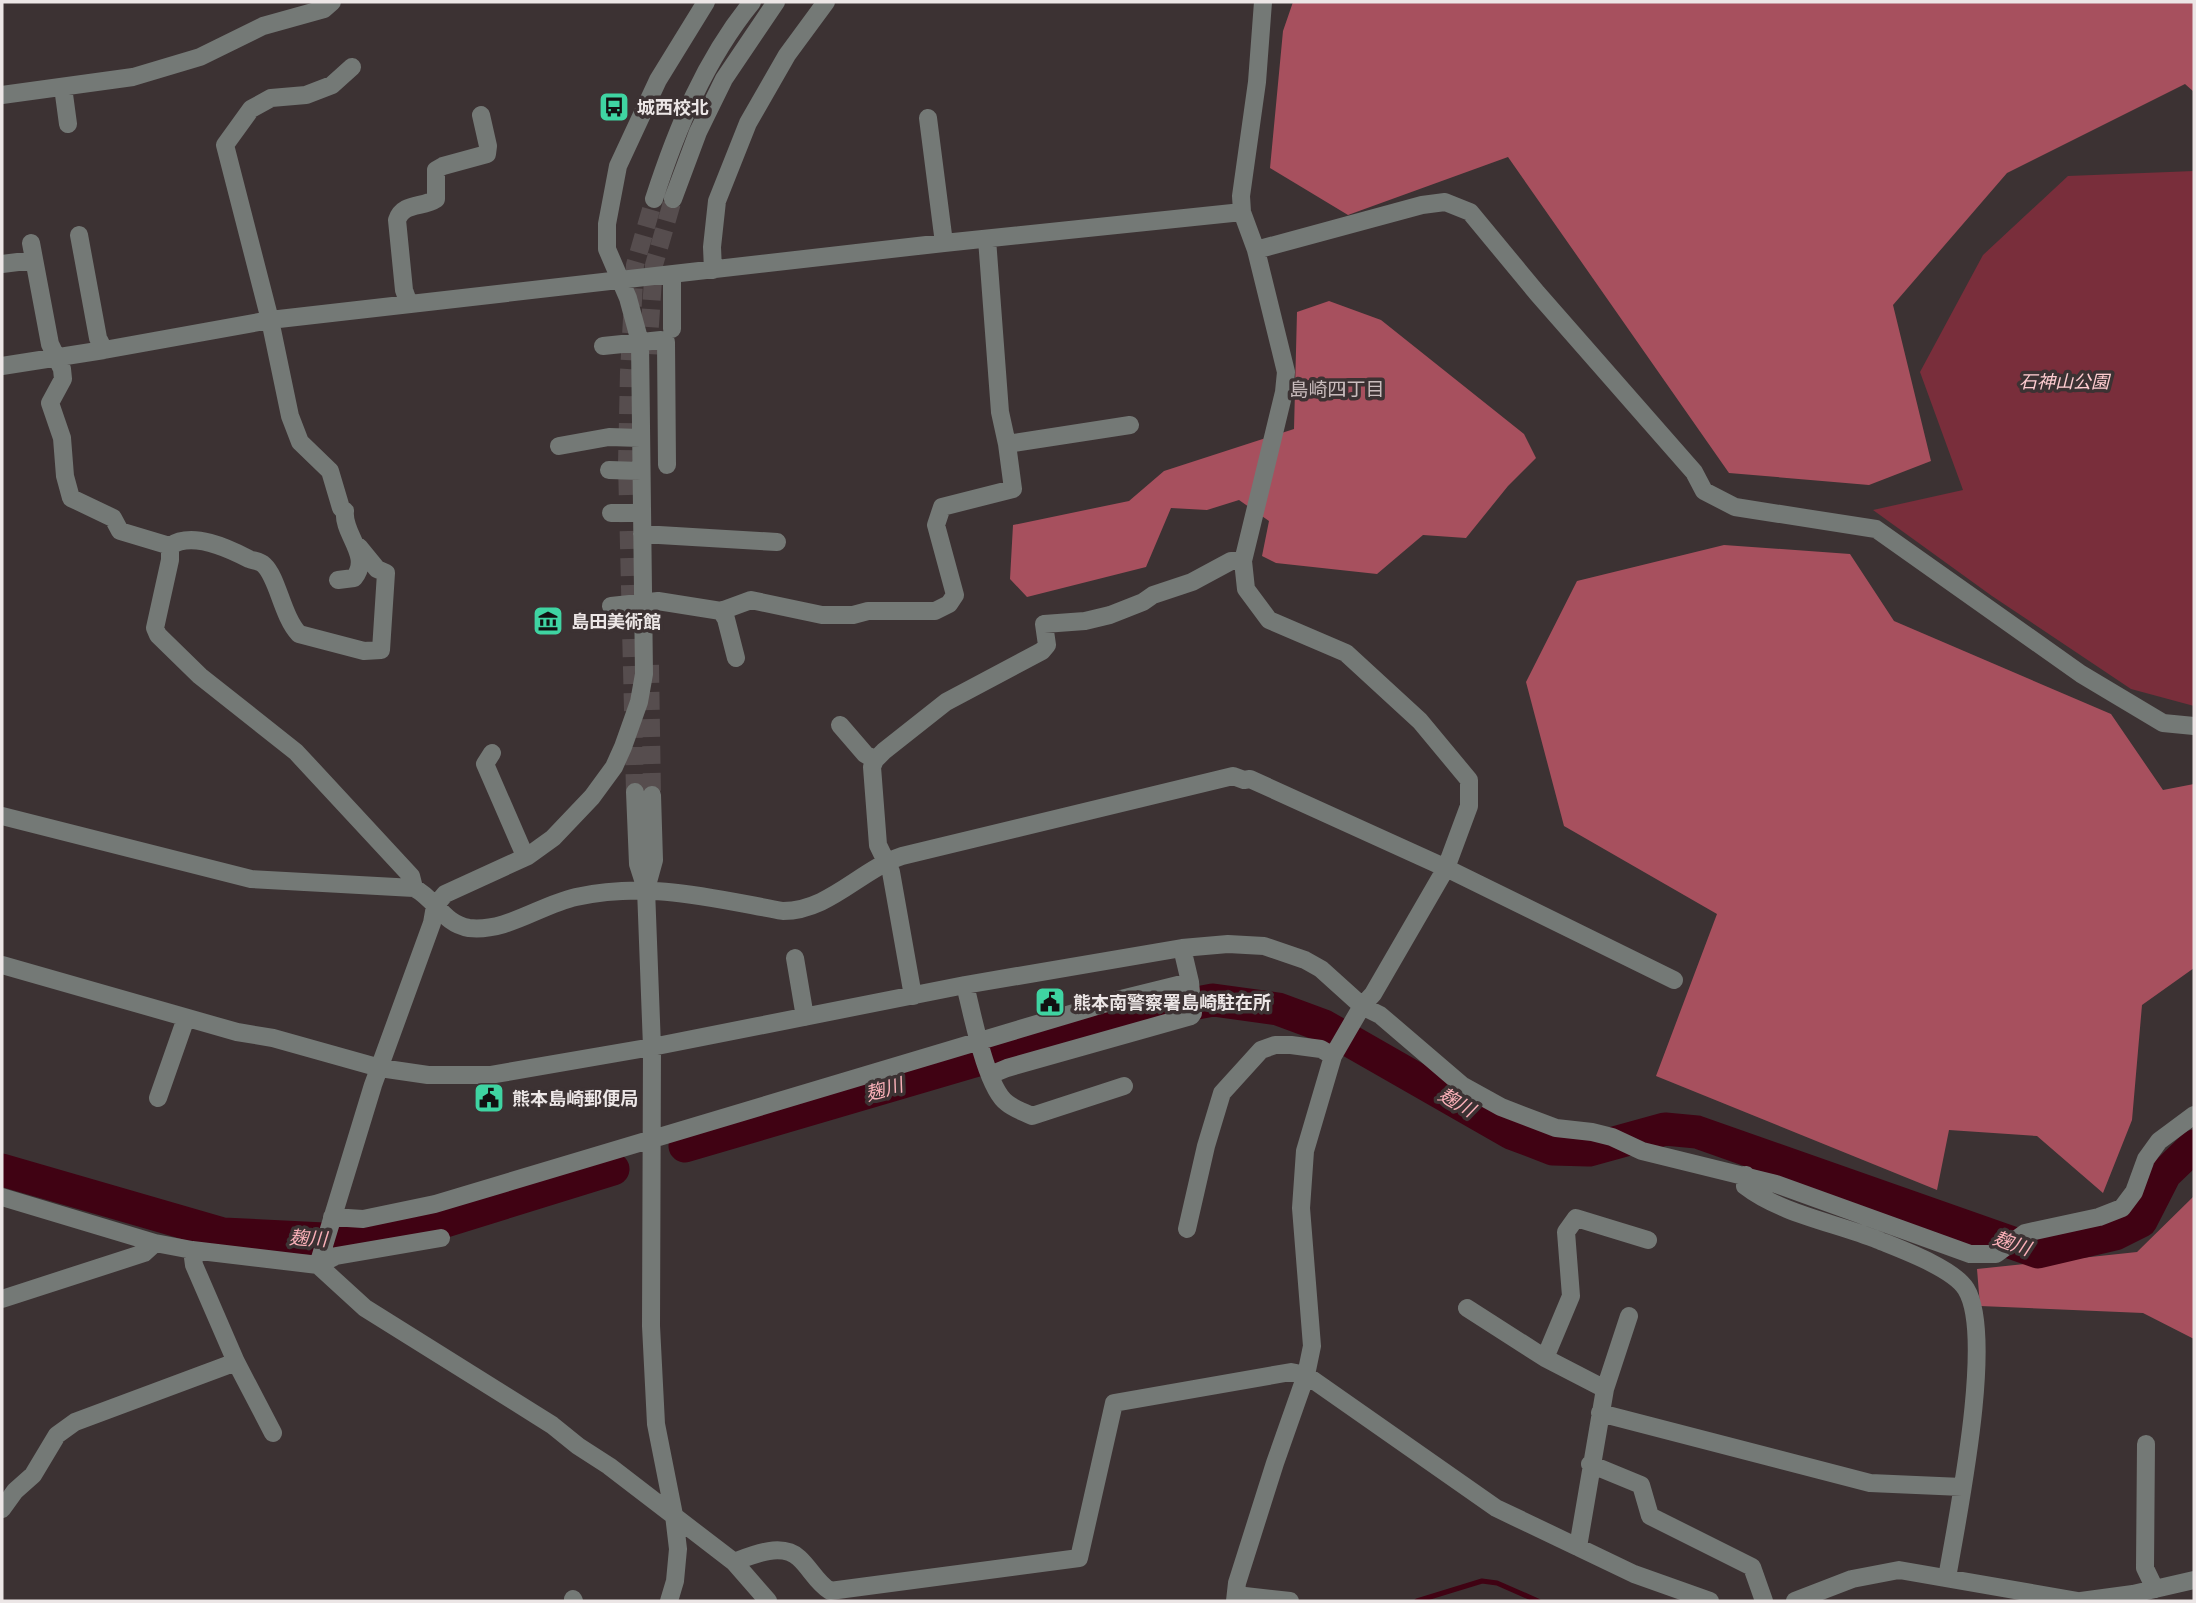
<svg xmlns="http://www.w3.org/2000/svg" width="2196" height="1603" font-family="Lora,'Noto Sans JP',serif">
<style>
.green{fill:#792e3b}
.forest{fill:#a7505e}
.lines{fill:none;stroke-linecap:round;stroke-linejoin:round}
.stream{stroke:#400213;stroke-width:5}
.river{stroke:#400213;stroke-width:33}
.minor-tunnel{stroke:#564d4e;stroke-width:18;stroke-dasharray:18 9;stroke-linecap:butt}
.minor{stroke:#747976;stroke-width:18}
.labels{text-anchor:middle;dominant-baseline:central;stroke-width:7;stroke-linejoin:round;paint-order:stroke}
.poi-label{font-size:18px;font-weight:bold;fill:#ece6e6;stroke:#3c3233;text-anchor:start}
.park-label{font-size:18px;font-style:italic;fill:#feccd0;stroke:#3c3233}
.neighbourhood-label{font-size:19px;fill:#cabdbe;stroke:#3c3233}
.water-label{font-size:19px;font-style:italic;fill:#fab0b8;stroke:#3c3233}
</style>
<rect width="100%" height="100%" fill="#3c3233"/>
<path class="green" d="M 2194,171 L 2194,706 L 2131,689 L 1992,596 L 1873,510 L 1963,490 L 1920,372 L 1983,255 L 2068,176 Z"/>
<path class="forest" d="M 1293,2 L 2194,2 L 2194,92 L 2185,84 L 2007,173 L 1893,305 L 1931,461 L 1869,485 L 1729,473 L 1508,157 L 1348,215 L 1270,168 L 1283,31 Z
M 1329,301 L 1381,320 L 1524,434 L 1536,458 L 1508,486 L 1466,538 L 1423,535 L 1377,574 L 1276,563 L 1262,556 L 1269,521 L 1239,500 L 1207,510 L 1171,508 L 1146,567 L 1027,597 L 1010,579 L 1013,525 L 1129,501 L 1164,471 L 1294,429 L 1297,312 Z
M 1724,545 L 1850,554 L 1894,621 L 2111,714 L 2163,790 L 2194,784 L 2194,968 L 2142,1005 L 2132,1120 L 2103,1193 L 2037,1136 L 1949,1130 L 1937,1190 L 1656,1076 L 1717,914 L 1564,826 L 1526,682 L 1577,581 Z
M 2194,1196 L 2194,1339 L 2143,1313 L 1980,1306 L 1977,1269 L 2137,1252 Z"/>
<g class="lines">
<path class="stream" d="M 1417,1601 L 1482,1581 L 1497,1583 L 1538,1601"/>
<path class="river" d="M 685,1146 L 971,1062 L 1154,1011 L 1213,1000 L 1278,1009 L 1324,1026 L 1511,1133 L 1553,1149 L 1589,1150 L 1665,1129 L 1697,1132 L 2038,1252 L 2115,1234 L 2141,1221 L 2165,1174 L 2194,1146
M 2,1170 L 223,1234 L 344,1240 L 439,1223 L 613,1169"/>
<path class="minor-tunnel" d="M 648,354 L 654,265 L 673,199
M 650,665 L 652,795
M 635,792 L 627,464 L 629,372 L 635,265 L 654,199"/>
<path class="minor" d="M 63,87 L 68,124
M 2,95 L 133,77 L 200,57 L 263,26 L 324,9 L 332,2
M 928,118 L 944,243
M 654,199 C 677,128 705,60 752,2
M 673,199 L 698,132 L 724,79 L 776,2
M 79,235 L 98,338 L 104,350
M 987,239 L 1000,412 L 1007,444 L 1130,425
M 31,243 L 50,344 L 62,369 L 63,379 L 50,403 L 62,438 L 65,476 L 71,498 L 113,518 L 120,531 L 170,546 L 170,560 L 155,628 L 158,635 L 200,676 L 296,752 L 411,876 L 414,888
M 1256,250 L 1422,205 L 1445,202 L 1470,212 L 1537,293 L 1694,472 L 1704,491 L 1735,507 L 1876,529 L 2081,674 L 2163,723 L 2194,726
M 2,264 L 34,260
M 713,270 L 712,247 L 717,201 L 748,123 L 787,55 L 826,2
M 672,275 L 672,329
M 409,304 L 404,290 L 397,220 C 403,202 423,208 436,199 L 436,170 L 443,166 L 487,154 L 488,146 L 481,115
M 603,346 L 661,340 L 666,342 L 667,465
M 2,366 L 104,350 L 270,320 L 944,243 L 1242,212
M 559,446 L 609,437 L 640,438
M 609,470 L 641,471
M 611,513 L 641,513
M 642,534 L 777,542
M 170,546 C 192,531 228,548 249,559 C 254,561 260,561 264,565 C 278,578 282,616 299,634 L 364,651 L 381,650 L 386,573 L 377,569 L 359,547
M 338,580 L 354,578 C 372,556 342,534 345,511 L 341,508 L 330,471 L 300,442 L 290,416 L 270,320 L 225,145 L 251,109 L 271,98 L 306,95 L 332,85 L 352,67
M 611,606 L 658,601 L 721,611 L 751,600 L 822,615 L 853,615 L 868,611 L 935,611 L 949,604 L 955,595 L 936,525 L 942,507 L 1013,489 L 1007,444
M 721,611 L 726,619 L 736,658
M 840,725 L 865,754 L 875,760
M 492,753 L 485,764 L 522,849 L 528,856
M 635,792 L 638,864 L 646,889 L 652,1047 L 651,1326 L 656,1424 L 674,1515 L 678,1549 L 675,1581 L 669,1601
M 2,816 L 251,879 L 414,888 C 436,899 443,924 469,928 C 507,932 540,905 576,897 C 650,881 711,898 783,911 C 829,911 860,870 902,856 L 1233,776 L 1244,780 L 1250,779 L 1446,868 L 1674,980
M 646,889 L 654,860 L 652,795
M 795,958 L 805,1017
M 2,965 L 237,1032 L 273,1038 L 380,1068 L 428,1075 L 490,1075 L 652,1047 L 965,985 L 1182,948 L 1228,944 L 1264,946 L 1305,960 L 1321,969 L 1362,1006 L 1380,1015 L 1463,1086 L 1501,1107 L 1556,1128 L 1592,1132 L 1612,1137 L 1642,1151 L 1776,1184 L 1970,1254 L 1996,1254 L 2025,1233 L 2099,1217 L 2122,1208 L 2134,1192 L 2146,1159 L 2159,1141 L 2194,1115
M 965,985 C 972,1012 986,1088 1007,1103 C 1014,1109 1024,1112 1032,1116 L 1124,1086
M 913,996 L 891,872 L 878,845 L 872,767 L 875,760 L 884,751 L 946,702 L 1042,651 L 1047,645 L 1044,624 L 1085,621 L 1110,615 L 1143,602 L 1153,595 L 1192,582 L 1231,561 L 1243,561
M 990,1075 L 1007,1068 L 1191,1016 L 1193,1013 L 1190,982
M 158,1098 L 186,1018
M 1746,1175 L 1745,1186 C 1781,1214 1836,1223 1878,1240 C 1900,1249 1953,1268 1966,1289 C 1995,1336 1957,1519 1947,1578
M 2,1197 L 155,1243 L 192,1250 L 318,1265 L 365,1308 L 552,1425 L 578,1446 L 609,1466 L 734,1562 L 768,1601
M 332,1217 L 363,1219 L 435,1204 L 1117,1000 L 1190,982 L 1182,948
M 1187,1229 L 1206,1146 L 1222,1093 L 1261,1050 L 1275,1045 L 1291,1045 L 1321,1049 L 1333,1056
M 192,1250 L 194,1265 L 236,1362 L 273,1433
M 318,1265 L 373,1085 L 432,923 L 435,906 L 445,894 L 528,856 L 553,838 L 592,797 L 614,767 L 623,747 L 639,702 L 644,674 L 640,342 L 628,298 L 607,249 L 607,224 L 618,166 L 658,80 L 706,2
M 318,1265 L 336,1256 L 441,1238
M 2,1299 L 144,1253 L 155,1243
M 1467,1308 L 1545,1358 L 1605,1389
M 1545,1358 L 1571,1296 L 1566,1232 L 1576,1218 L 1648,1240
M 1600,1413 L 1870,1483 L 1962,1487
M 2146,1444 L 2145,1568 L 2155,1589
M 1590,1464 L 1641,1485 L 1650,1516 L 1752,1567 L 1764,1601
M 2,1509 L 15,1491 L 33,1475 L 57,1435 L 75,1422 L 236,1362
M 1578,1547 L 1605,1389 L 1629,1316
M 734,1562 C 752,1555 782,1542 799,1558 C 811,1569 816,1582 830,1591 L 1079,1558 L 1114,1403 L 1291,1372 L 1306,1375 L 1496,1508 L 1634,1574 L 1710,1601
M 1236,1595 L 1290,1601
M 573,1599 L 574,1601
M 1235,1601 L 1237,1583 L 1275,1463 L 1306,1375 L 1312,1346 L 1301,1208 L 1305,1151 L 1333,1056 L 1362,1006 L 1373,994 L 1446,868 L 1469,806 L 1469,780 L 1420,721 L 1346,653 L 1269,620 L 1246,589 L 1243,561 L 1284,392 L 1286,372 L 1256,250 L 1242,212 L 1241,196 L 1257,82 L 1263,2
M 1795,1601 L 1852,1579 L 1899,1570 L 2078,1601
M 2081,1601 L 2133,1594 L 2194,1580"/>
</g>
<defs>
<g id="bus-square" transform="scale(1.575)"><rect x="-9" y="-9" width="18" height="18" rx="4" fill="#3fd4a2" stroke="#3c3233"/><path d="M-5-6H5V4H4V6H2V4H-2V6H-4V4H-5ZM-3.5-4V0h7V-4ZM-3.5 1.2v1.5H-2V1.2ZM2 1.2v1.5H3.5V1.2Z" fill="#111"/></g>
<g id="museum-square" transform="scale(1.575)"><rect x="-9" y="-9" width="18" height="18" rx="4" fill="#3fd4a2" stroke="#3c3233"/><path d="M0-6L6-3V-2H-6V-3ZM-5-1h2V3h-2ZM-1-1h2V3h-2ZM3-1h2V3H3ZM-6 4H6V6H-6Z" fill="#111"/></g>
<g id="civic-square" transform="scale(1.575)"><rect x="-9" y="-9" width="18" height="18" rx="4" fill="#3fd4a2" stroke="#3c3233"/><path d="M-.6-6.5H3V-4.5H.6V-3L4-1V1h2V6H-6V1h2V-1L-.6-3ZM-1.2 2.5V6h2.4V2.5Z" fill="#111"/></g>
</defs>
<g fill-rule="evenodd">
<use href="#bus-square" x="614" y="107"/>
<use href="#museum-square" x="548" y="621"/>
<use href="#civic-square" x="1050" y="1002"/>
<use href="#civic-square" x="489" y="1098"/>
</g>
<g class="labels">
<g class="poi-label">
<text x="637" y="107">城西校北</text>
<text x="571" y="621">島田美術館</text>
<text x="1073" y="1002">熊本南警察署島崎駐在所</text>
<text x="512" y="1098">熊本島崎郵便局</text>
</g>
<g class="park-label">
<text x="2064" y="381">石神山公園</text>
</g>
<g class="neighbourhood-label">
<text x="1337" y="389">島崎四丁目</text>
</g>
<g class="water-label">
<text transform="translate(884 1089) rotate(-16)">麹川</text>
<text transform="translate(1457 1102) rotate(30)">麹川</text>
<text transform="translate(308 1238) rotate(3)">麹川</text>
<text transform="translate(2012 1243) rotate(19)">麹川</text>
</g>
</g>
<rect width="2196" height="1603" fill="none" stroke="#ece6e6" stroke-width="7"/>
</svg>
